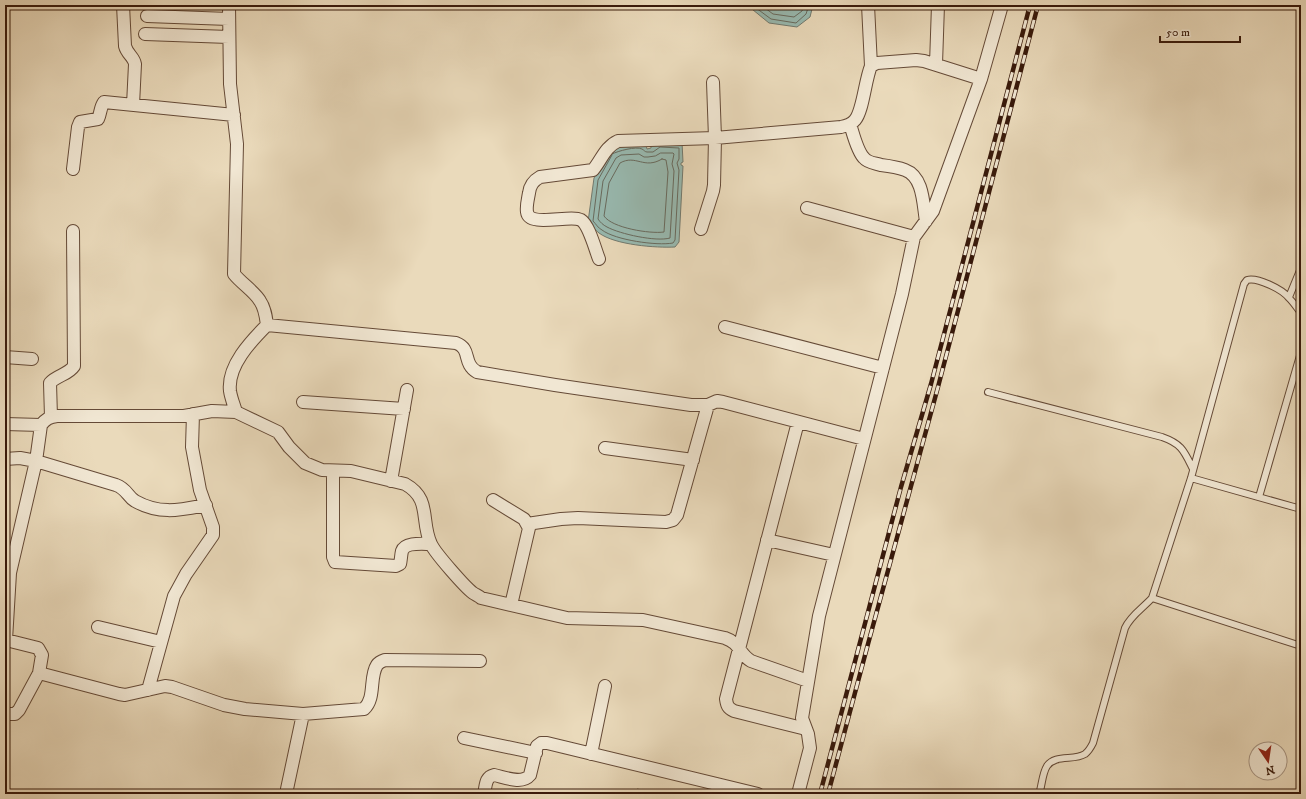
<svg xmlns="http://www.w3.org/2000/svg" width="1306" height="799" font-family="'IM FELL DW Pica',serif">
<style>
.green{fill:#bdbd8b;stroke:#7b6c4b}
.water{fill:#98bab1;stroke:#727a6f}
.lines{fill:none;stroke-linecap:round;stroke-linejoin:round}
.shore{stroke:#686a5e;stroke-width:1}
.lane-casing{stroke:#654a37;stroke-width:8}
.street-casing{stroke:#654a37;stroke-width:14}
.lane{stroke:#f1e7d3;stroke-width:6}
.street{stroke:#f1e7d3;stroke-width:12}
.rail-casing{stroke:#391a0b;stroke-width:4.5}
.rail{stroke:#f1e7d3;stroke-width:3;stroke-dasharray:9;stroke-linecap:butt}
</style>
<rect width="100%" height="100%" fill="#eadabb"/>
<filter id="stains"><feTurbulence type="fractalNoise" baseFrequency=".005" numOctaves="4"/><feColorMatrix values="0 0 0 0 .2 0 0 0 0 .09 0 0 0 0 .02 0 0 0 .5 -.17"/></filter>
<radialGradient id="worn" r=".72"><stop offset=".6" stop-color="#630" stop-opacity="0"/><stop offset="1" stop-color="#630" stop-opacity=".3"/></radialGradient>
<path class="green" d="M 637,789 L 664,794 L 636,794 Z"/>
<path class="water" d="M 747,5 L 813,5 L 810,17 L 797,27 L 769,23 Z
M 682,142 L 683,162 L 681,163 L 681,165 L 683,166 L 679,242 L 675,247 C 656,248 615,245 599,233 C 595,230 592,226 588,222 L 594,178 L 609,151 L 619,146 L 646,145 L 647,149 L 651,148 L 651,146 Z"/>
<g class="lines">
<path class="shore" d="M 752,5 L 771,19 L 796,23 L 806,14 L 809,5
M 761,5 L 773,14 L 794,17 L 802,11 L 804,5
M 661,153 L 673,153 L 674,154 L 672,164 L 674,171 L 670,238 C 656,242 620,234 607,227 C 603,225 600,222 598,219 L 603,181 L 616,158 L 621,155 L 639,154 L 644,157 L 648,157 L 655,156 Z
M 612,155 L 598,180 L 593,221 C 596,224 598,228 602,230 C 615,240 657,246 673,243 L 675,240 L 679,170 L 677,163 L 679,159 L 679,148 L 660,147 L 653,152 L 647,152 C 645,152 644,150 642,149 C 636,146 618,151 612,154
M 662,159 L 666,160 L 668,172 L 664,232 C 650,234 612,228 604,216 L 609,183 L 620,163 C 636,154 644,170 662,159 Z"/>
<g class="lane-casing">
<path id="lane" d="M 1289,297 L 1301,268
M 988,392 L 1162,437 C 1182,444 1184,451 1193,469
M 1191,478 L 1301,509
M 1259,497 L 1301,352
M 1152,598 L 1301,646
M 1039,794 C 1042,786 1042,774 1047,766 C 1055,754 1074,761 1085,754 C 1089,751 1091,747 1093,743 L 1125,628 C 1131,615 1142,609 1152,598 L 1191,478 L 1244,284 L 1247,280 C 1257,277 1282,289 1289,298 C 1294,303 1297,308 1301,313"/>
</g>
<g class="street-casing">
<path id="street" d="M 123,5 L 125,46 C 127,54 134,57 135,64 L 133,105
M 229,5 L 230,84 L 237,144 L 234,274 C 241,283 255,292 260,301 C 265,308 266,317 267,325 C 251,341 227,366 230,391 C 231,398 234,405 236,412 L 278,432 L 289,447 L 305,463 L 322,470 L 351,471 L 405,484 C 432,499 420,521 431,544 C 435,553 465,587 473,593 C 476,595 479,596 481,598 L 567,618 L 643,620 L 725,638 C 740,643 739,654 751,661 L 808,681
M 868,5 L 871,66
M 147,16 L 229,19
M 145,34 L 229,37
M 936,64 L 938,5
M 850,124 C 853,133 857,151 864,158 C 868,163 875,163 881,165 C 889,166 897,167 905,170 C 924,177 923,205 926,221
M 73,169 L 78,127 L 80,122 L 98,119 C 101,113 100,107 104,102 L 234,115
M 807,208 L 914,237
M 701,229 L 713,191 L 714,185 L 715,138 L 713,82
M 599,259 C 595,249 589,225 581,220 C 570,214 529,228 527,212 C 526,206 528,199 529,193 C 530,185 533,181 540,177 L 593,170 C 602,159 605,147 618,141 L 715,138 L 841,127 C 846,126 852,124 855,120 C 863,111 865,80 871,66 L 877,63 L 916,60 L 924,61 L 981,79
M 267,325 L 456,343 C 472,349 462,363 477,372 L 555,385 L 691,405 L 708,405 L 717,401 L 723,402 L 864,439
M 725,327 L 883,368
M 5,357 L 32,359
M 303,402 L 404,409
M 51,417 L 50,383 C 57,375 68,375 74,366 L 73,231
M 798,422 L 726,699 C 727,706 728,708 734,711 L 806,729
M 5,424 L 41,425 C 46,419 49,417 57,416 L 184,416 L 212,411 L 236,412
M 605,448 L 693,460
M 5,459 L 20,458 L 36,461 L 116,485 C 127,489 127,496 135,501 C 160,515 180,510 206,505
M 333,471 L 333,557 L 335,562 L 396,566 L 400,564 C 401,560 401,555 402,551 C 405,542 423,544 430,544
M 391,481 L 407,390
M 493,500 L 524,519 L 529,528 L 511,605
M 527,524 L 561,519 L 578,518 L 666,522 L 673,520 L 677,515 L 708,405
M 767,540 L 834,555
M 98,627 L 161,642
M 39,673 L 42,655 L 38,648 L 6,640 L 10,573 L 36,461 L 41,425
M 148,690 L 174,596 L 186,574 L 213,535 L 213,527 L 200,490 L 192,447 L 193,414
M 5,714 L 15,714 L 19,710 L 39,673 L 119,694 L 125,695 L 156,688 L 165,686 L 172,687 L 224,705 L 245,709 L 303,714 L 364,709 C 376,698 369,677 377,665 C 379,662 382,661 385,660 L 480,661
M 464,738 L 536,753
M 591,754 L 605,686
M 288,794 L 287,789 L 303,714
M 484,794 C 486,786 485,777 494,775 C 504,777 522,785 530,775 L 537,746 L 541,743 L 547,743 L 758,794
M 798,794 L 810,748 L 808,734 L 802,718 L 819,616 L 902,294 L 914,237 L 933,211 L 981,79 L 1002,5"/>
</g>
<use href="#lane" class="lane"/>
<use href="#street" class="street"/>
<g class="rail-casing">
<path id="rail" d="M 820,794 L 901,487 L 931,384 L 1030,5
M 828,794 L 868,644 L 938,387 L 1038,5"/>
</g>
<use href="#rail" class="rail"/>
</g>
<rect width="1306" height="799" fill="none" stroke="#eadabb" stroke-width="20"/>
<rect x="6" y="6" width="1294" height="787" fill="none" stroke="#391a0b" stroke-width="2"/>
<rect x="10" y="10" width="1286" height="779" fill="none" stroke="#391a0b"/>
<g transform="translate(1268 761) rotate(167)"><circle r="19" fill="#f1e7d3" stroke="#a79583"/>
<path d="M0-3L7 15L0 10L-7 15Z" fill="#8f2418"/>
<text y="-6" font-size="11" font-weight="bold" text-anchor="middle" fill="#391a0b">N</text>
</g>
<path d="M1160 36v6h80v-6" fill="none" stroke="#391a0b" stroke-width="2"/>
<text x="1166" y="36" font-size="12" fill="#391a0b" stroke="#f1e7d3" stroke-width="3" paint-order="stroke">50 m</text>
<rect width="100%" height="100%" filter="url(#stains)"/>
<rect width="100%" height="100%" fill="url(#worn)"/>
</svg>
